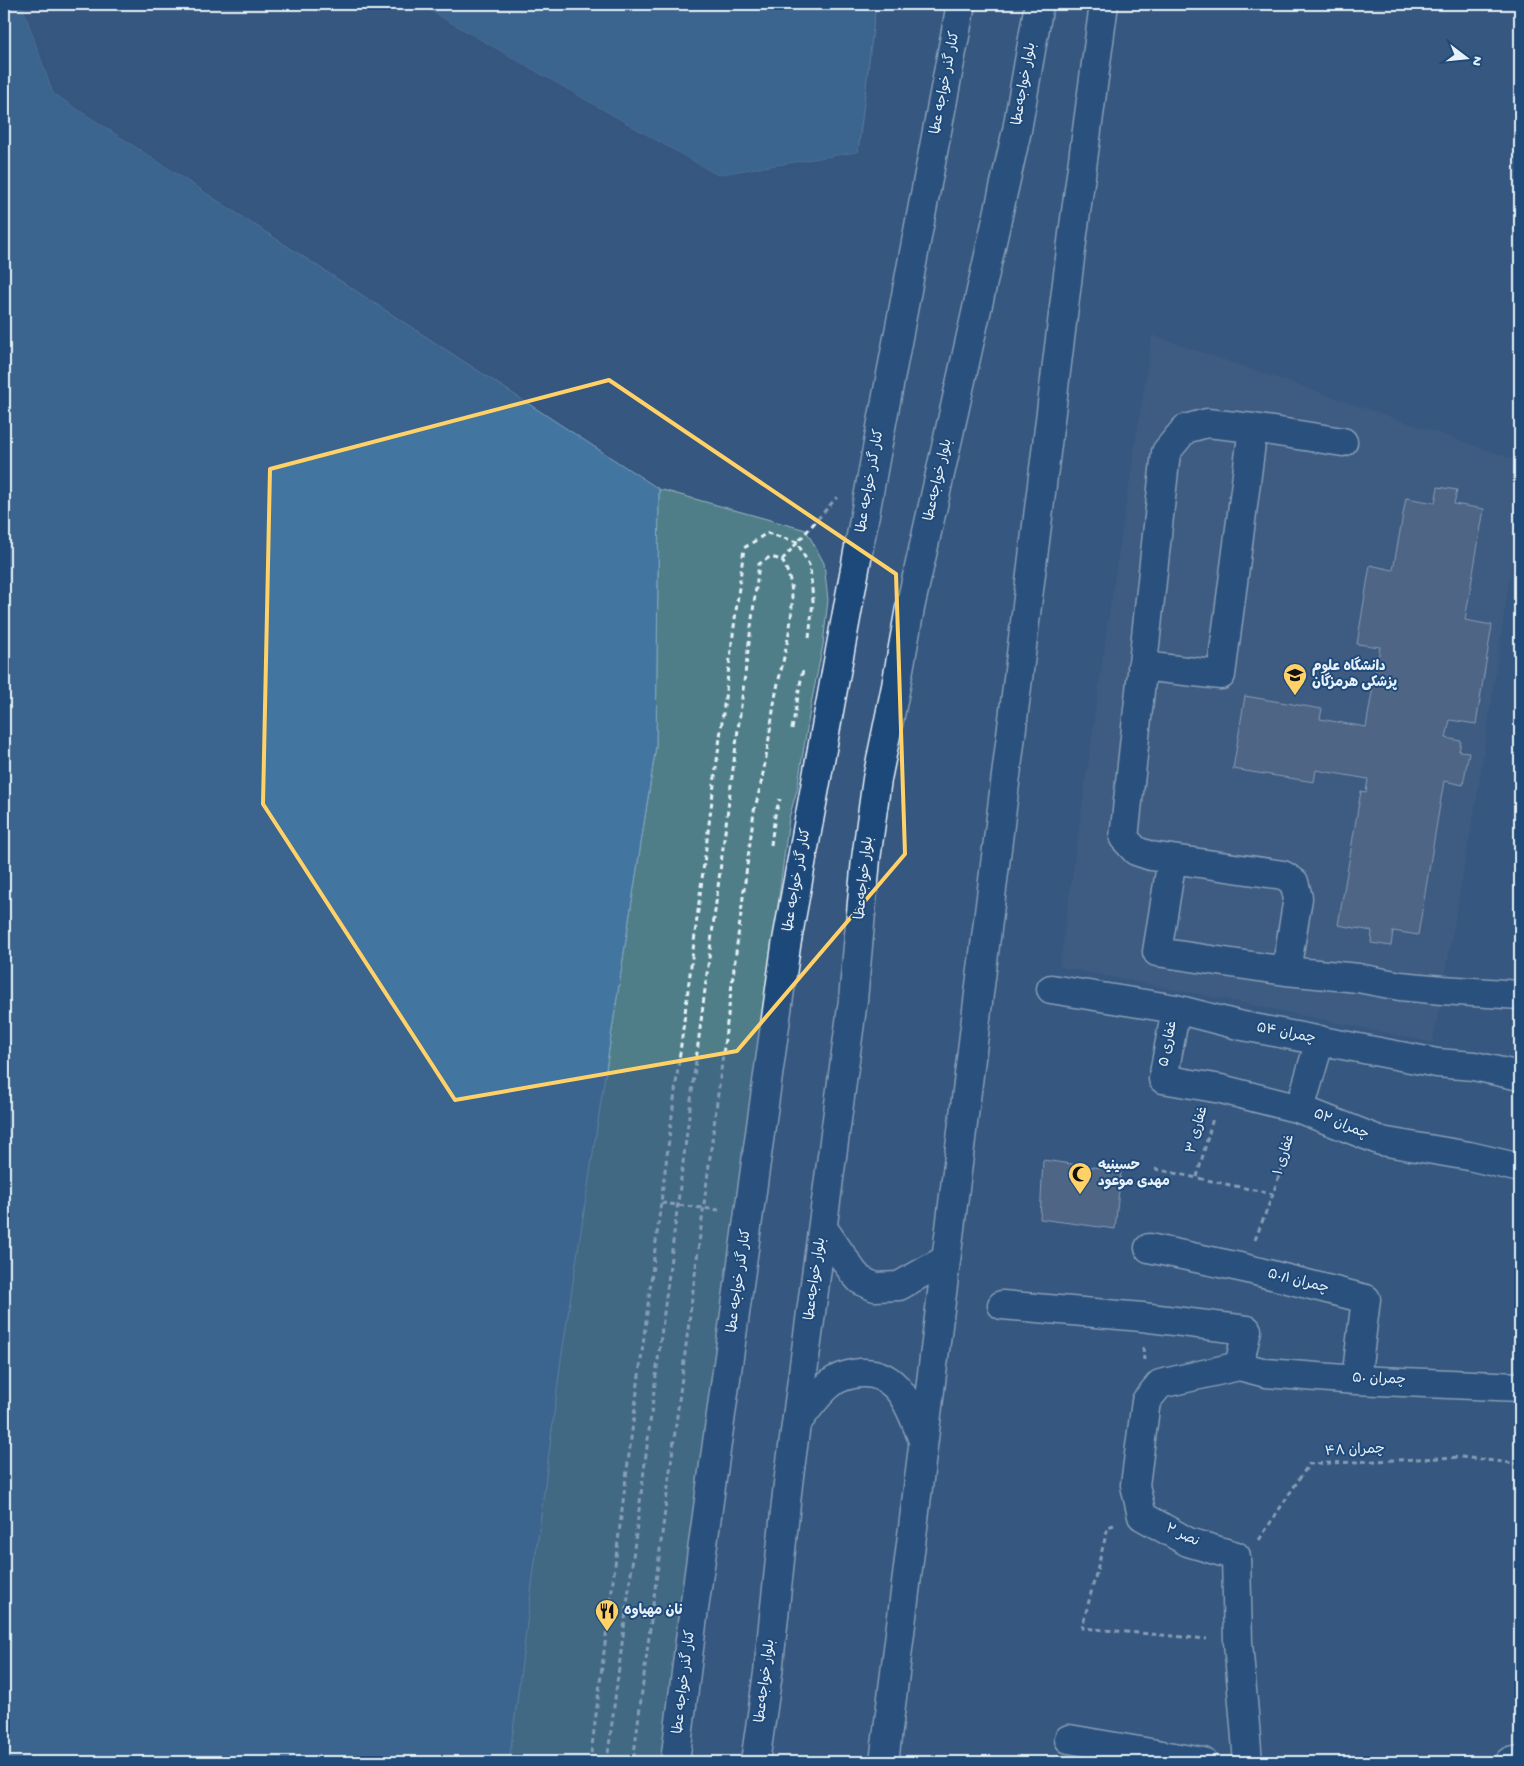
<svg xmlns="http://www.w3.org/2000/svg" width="1524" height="1766" font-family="'Gochi Hand','Playpen Sans Arabic',sans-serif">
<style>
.built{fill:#466083}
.green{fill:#4f7e88;stroke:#9cb8c0}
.water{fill:#42749f;stroke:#84a6c3}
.pier{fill:#36577f}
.building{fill:#6d768c;stroke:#e8f1f8}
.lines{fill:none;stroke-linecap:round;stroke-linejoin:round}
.minor-casing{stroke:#e8f1f8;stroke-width:31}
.major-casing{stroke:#e8f1f8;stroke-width:31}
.path{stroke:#e8f1f8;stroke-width:3;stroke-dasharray:5 4;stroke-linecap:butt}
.minor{stroke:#1f4a7a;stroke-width:28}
.major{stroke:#1f4a7a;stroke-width:28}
.marked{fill:none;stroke:#ffd166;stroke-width:4;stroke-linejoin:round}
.labels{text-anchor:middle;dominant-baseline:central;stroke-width:4;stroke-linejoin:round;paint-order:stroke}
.street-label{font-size:14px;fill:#e8f1f8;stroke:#1f4a7a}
.poi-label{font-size:14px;font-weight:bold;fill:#e8f1f8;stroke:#1f4a7a;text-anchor:start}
</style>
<rect width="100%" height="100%" fill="#36577f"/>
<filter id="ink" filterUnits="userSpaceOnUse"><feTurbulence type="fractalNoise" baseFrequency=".02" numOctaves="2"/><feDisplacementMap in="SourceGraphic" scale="10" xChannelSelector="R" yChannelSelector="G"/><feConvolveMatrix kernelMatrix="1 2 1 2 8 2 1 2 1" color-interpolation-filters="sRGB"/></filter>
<g filter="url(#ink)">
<path class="built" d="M 1152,335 L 1520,461 L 1520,509 L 1479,786 L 1433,1043 L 1257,1006 L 1059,967 L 1110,606 Z"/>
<path class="green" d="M 659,489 L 806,530 L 824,563 L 828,600 L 823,645 L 811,704 L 797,790 L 789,818 L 669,1762 L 509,1762 L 561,1359 L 656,746 Z"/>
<path class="water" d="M 4,4 L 22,4 L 53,93 L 659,489 L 656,746 L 561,1359 L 509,1762 L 4,1762 Z
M 418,4 L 876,4 L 858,152 L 717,175 Z"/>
<path class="pier" d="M 22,4 L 25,4 L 55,92 L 660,487 L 662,490 L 53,93 Z
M 415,4 L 418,4 L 717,175 L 858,152 L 857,155 L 716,178 Z"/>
<path class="building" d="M 1438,487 L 1457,490 L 1454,504 L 1484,509 L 1465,620 L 1492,625 L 1476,724 L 1450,720 L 1446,738 L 1461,741 L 1459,751 L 1469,752 L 1463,785 L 1444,781 L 1418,935 L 1393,931 L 1391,946 L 1371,943 L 1372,931 L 1338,925 L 1361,791 L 1366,792 L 1368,779 L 1316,770 L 1314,782 L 1233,769 L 1245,696 L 1322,709 L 1320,719 L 1366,727 L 1380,647 L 1357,644 L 1370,565 L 1393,570 L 1406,498 L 1435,503 Z
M 1043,1160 L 1121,1171 L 1115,1229 L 1040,1219 Z"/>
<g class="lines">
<g class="minor-casing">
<path id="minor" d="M 1343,442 L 1253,428 L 1207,423 L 1185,429 L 1166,452 L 1124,838 L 1136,851 L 1151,856 L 1283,875 L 1294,882 L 1298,898 L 1286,971 L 1358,978 L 1400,986 L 1442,990 L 1520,995
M 1142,666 L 1221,675 L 1253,428
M 1172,859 L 1157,952 L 1286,971
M 1051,989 L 1176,1009 L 1238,1025 L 1437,1063 L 1474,1066 L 1520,1076
M 1176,1009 L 1163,1079 L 1221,1089 L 1300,1109 L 1381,1141 L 1469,1156 L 1520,1168
M 1300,1109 L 1320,1040
M 1149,1248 L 1244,1268 L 1366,1299 L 1356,1380
M 1002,1305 L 1142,1317 L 1247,1330 L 1239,1366
M 1069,1739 L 1203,1762
M 675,1762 L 693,1616 L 786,946 L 876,454 L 961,4
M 1248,1762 L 1238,1642 L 1236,1556 L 1188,1542 L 1142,1516 L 1135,1485 L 1146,1401 L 1160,1384 L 1239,1366 L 1266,1373 L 1356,1380 L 1520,1387
M 1509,1762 L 1520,1760"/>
</g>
<g class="major-casing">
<path id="major" d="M 823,1228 L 853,1272 L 860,1280 L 875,1287 L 899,1286 L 945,1260
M 796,1424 C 806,1411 816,1396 829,1385 C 837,1377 850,1374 861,1373 C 899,1371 911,1409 922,1438
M 755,1762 L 768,1673 L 788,1484 L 853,1000 L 866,859 L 877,779 L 896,686 L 910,608 L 1017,130 L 1039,4
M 884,1762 L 1073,234 L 1104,4"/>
</g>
<path class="path" d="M 782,560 L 837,497
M 792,729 L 803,669
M 771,845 L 775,815 L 780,799
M 1155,1169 L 1273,1194
M 1197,1177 L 1213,1118
M 661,1203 L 719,1210
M 1255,1240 L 1273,1194 L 1291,1138
M 1143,1347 L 1144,1360
M 1114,1525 L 1108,1527 L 1082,1628 L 1207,1639
M 1259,1540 L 1309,1464 L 1461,1457 L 1520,1464
M 590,1762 L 744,548 L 767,533 L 797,542 L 810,567 L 813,601 L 809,638
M 607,1762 L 759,564 L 770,557 L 782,560 C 789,573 792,585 792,600 C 792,633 781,666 775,698 C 769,736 765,774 754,811 L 633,1762"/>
<use href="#minor" class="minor"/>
<use href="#major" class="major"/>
</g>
</g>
<path d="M0 0H1524V1766H0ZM 609,380 L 896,574 L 905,854 L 737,1051 L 455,1100 L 263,804 L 270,469 Z" fill="#36577f" fill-opacity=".55" fill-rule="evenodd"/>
<path class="marked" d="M 609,380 L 896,574 L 905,854 L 737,1051 L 455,1100 L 263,804 L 270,469 Z"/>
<defs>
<g id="university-pin" transform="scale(1.25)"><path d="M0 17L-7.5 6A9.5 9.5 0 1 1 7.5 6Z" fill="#ffd166" stroke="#1f4a7a"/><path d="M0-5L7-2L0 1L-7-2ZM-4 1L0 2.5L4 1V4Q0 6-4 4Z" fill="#111"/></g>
<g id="mosque-pin" transform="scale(1.25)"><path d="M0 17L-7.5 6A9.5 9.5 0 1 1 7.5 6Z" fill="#ffd166" stroke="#1f4a7a"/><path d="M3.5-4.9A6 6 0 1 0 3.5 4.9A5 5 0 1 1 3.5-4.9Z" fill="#111"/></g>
<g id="restaurant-pin" transform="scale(1.25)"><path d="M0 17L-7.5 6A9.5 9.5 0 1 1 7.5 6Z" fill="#ffd166" stroke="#1f4a7a"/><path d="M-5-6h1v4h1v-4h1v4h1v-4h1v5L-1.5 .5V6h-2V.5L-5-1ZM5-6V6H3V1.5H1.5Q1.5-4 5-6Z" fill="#111"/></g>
</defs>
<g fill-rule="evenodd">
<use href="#university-pin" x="1295" y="675"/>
<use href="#mosque-pin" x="1080" y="1174"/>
<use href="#restaurant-pin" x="607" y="1611"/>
</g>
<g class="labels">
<g class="street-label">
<text transform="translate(946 83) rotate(-79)">کنار گذر خواجه عطا</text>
<text transform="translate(1025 84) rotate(-80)">بلوار خواجه‌عطا</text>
<text transform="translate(939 480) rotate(-77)">بلوار خواجه‌عطا</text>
<text transform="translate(871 481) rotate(-80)">کنار گذر خواجه عطا</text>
<text transform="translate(865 878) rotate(-84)">بلوار خواجه‌عطا</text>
<text transform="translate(798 880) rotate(-80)">کنار گذر خواجه عطا</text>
<text transform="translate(1286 1034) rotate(11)">چمران ۵۴</text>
<text transform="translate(1169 1044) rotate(-79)">غفاری ۵</text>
<text transform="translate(1341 1125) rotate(22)">چمران ۵۲</text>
<text transform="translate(1198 1130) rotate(-75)">غفاری ۳</text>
<text transform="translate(1285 1155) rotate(-73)">غفاری ۱</text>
<text transform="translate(816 1279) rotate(-82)">بلوار خواجه‌عطا</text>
<text transform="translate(740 1281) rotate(-82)">کنار گذر خواجه عطا</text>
<text transform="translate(1298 1282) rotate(14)">چمران ۵۰/۱</text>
<text transform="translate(1379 1380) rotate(2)">چمران ۵۰</text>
<text transform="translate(1355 1451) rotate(-3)">چمران ۴۸</text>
<text transform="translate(1182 1536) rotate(25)">نصر ۲</text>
<text transform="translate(766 1681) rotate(-83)">بلوار خواجه‌عطا</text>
<text transform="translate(685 1682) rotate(-83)">کنار گذر خواجه عطا</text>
</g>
<g class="poi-label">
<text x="1312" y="667">دانشگاه علوم<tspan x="1312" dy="16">پزشکی هرمزگان</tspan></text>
<text x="1098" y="1166">حسینیه<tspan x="1098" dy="16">مهدی موعود</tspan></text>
<text x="624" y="1611">نان مهیاوه</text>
</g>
</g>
<rect width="1524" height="1766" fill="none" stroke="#1f4a7a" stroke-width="20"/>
<rect x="10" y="10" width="1504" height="1746" fill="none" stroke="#e8f1f8" stroke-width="2" filter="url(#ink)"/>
<g transform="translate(1466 58) rotate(106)" stroke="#1f4a7a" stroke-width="4" paint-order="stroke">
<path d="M0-4L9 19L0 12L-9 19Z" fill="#e8f1f8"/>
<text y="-8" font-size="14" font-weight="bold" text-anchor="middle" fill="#e8f1f8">N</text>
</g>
</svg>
